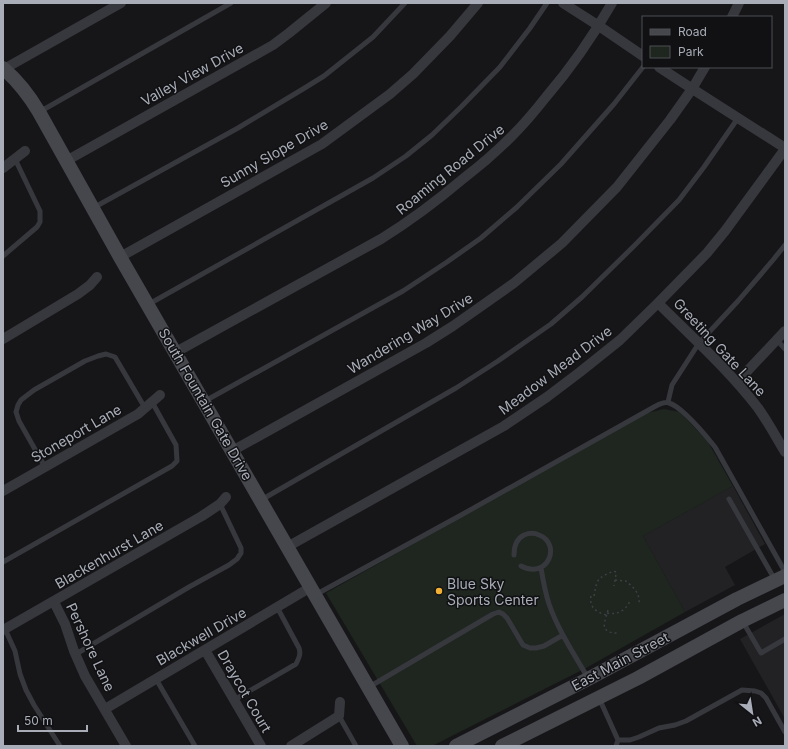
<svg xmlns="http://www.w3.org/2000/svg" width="788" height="749" font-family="Inter,sans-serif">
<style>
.built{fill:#222225}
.green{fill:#1e261f}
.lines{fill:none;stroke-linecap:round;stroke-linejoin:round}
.path{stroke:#3d3f44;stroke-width:1.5;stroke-dasharray:2 3;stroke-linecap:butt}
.lane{stroke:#37383d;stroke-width:5}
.street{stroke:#37383d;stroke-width:10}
.secondary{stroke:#45474d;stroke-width:14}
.poi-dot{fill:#f2b134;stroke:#111113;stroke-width:1.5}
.labels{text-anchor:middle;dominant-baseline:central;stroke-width:3;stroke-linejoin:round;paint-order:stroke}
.street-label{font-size:14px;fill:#a8adb8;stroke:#111113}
.poi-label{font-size:14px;fill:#a8adb8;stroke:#111113;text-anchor:start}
</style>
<rect width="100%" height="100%" fill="#161618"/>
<path class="built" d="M 733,486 L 765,544 L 725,567 L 735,585 L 685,612 L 643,536 Z
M 785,614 L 785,719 L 740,639 Z"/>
<path class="green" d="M 664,409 L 680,412 L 708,442 L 733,486 L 643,536 L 685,612 L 586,668 L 432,746 L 417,746 L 326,593 L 647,413 Z"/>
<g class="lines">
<path class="path" d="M 615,580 L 626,581 C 633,587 640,593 639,603
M 591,596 C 589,607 596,612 606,615
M 594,596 C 597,579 597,578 614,571 L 616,572 L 616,574 L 614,586
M 608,610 L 604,624 C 605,632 610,633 617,633
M 607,613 C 618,615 625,611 630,601"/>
<path class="lane" d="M 41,111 L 231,3
M 93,208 L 238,128 L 303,89 L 324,76 L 373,37 L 405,3
M 3,256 L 37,227 L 40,222 L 40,211 L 15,159
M 149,304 L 373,178 L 406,156 L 432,135 L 461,107 L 500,67 L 530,28 L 547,3
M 777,340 L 785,349
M 205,401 L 403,291 L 447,262 L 481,238 L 517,207 L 561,164 L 614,104 L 643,67
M 668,402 L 672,385 L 699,343 L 738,301 L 773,260 L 785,245
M 45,467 L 19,421 L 16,412 L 18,405 L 21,400 L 34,390 L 85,361 L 98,356 L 106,354 L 115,357 L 145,408
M 729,499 L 775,580
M 261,500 L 456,388 L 498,361 L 551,324 L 582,297 L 634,246 L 679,200 L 704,167 L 738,118
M 514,555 C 514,547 516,539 524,535 C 529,533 535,533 539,535 C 562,544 548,580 521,566
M 3,562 L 172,466 L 177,461 L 176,445 L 152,402
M 541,568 C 543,580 545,592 549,604 C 558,630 574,654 588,678
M 315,595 L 463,514 L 654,407 C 658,405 664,401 669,403 C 683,407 706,436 715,447 L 785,572
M 743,622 L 761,653 L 785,639
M 5,629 L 15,651 L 20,674 L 26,690 L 34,705 L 60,746
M 76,654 L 189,587 L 229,565 L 237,559 L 241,553 L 241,548 L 220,504
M 156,679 L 195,746
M 369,687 L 493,614 L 499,612 L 503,614 L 507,618 L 523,645 L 530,648 L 536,648 L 544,646 L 563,635
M 599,698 L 618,740 L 616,746
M 234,700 L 296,664 C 299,658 301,654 299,648 L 277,607
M 339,716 L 356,746
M 618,740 L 630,740 L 639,737 L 659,728 L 675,725 L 686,721 L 742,690 L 755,691 L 761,693 L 766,698 L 785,732"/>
<path class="street" d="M 563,3 L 599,26 L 643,56
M 732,17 L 739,3
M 659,67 C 701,95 743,121 785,148
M 4,69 L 121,3
M 66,161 L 273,45 L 289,33 L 326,3
M 3,168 L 25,151
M 120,257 L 322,144 L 390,94 L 413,74 L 450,36 L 478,3
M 658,303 C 692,337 729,370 758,408 C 768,422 776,437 785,452
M 3,339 L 78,294 L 90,285 L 97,277
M 176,352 L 381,239 C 410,221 438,200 464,178 C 481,165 497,151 512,136 C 524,124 535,111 546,97 C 571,68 593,36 612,3
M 737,382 L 785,331
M 232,451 L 426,343 L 453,326 L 514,283 L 562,243 L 617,187 L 670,120 L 692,89 L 705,67
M 3,491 L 138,414 L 160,395
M 287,547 L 504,426 L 547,397 L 580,372 L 620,340 L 658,303 L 707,253 L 725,231 L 785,149
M 54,602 L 65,624 L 74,651 L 85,676 L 126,746
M 3,630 L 202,516 L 220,504 L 226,497
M 205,650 L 261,746
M 105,709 L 311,587
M 291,746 L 339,716 L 340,702"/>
<path class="secondary" d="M 3,68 C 18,81 29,95 39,112 L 120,257 L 402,746
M 456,746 L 588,679 L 737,599 L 785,576
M 502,746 L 638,678 L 742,621 L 785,600"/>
</g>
<circle class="poi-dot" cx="439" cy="591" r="4"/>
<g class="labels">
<g class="street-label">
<text transform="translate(192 74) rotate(-29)">Valley View Drive</text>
<text transform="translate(274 153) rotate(-30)">Sunny Slope Drive</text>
<text transform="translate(450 169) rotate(-39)">Roaming Road Drive</text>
<text transform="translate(410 333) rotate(-31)">Wandering Way Drive</text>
<text transform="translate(720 347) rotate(47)">Greeting Gate Lane</text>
<text transform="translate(555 370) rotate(-37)">Meadow Mead Drive</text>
<text transform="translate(206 404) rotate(60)">South Fountain Gate Drive</text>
<text transform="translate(76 433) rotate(-30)">Stoneport Lane</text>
<text transform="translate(109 554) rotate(-30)">Blackenhurst Lane</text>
<text transform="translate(201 636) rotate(-30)">Blackwell Drive</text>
<text transform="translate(91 647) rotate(65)">Pershore Lane</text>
<text transform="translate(620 661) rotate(-28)">East Main Street</text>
<text transform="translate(245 691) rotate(60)">Draycot Court</text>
</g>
<g class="poi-label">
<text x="447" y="583">Blue Sky<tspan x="447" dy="16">Sports Center</tspan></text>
</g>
</g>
<rect width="788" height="749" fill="none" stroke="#a8adb8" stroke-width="8"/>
<rect x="642" y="16" width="130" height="52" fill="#111113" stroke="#4d4f55"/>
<rect x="650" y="29" width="20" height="6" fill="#45474d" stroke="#4d4f55"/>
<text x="678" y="36" font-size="12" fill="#a8adb8">Road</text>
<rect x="650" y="46" width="20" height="12" fill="#1e261f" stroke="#4d4f55"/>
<text x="678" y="56" font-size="12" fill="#a8adb8">Park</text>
<g transform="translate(752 713) rotate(150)" stroke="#111113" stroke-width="3" paint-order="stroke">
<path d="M0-3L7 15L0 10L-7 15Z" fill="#a8adb8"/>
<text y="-6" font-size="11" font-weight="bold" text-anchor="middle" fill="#a8adb8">N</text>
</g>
<path d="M18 725v6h69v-6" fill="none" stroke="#a8adb8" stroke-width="2"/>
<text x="24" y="725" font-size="12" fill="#a8adb8" stroke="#111113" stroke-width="3" paint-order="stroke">50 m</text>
</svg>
